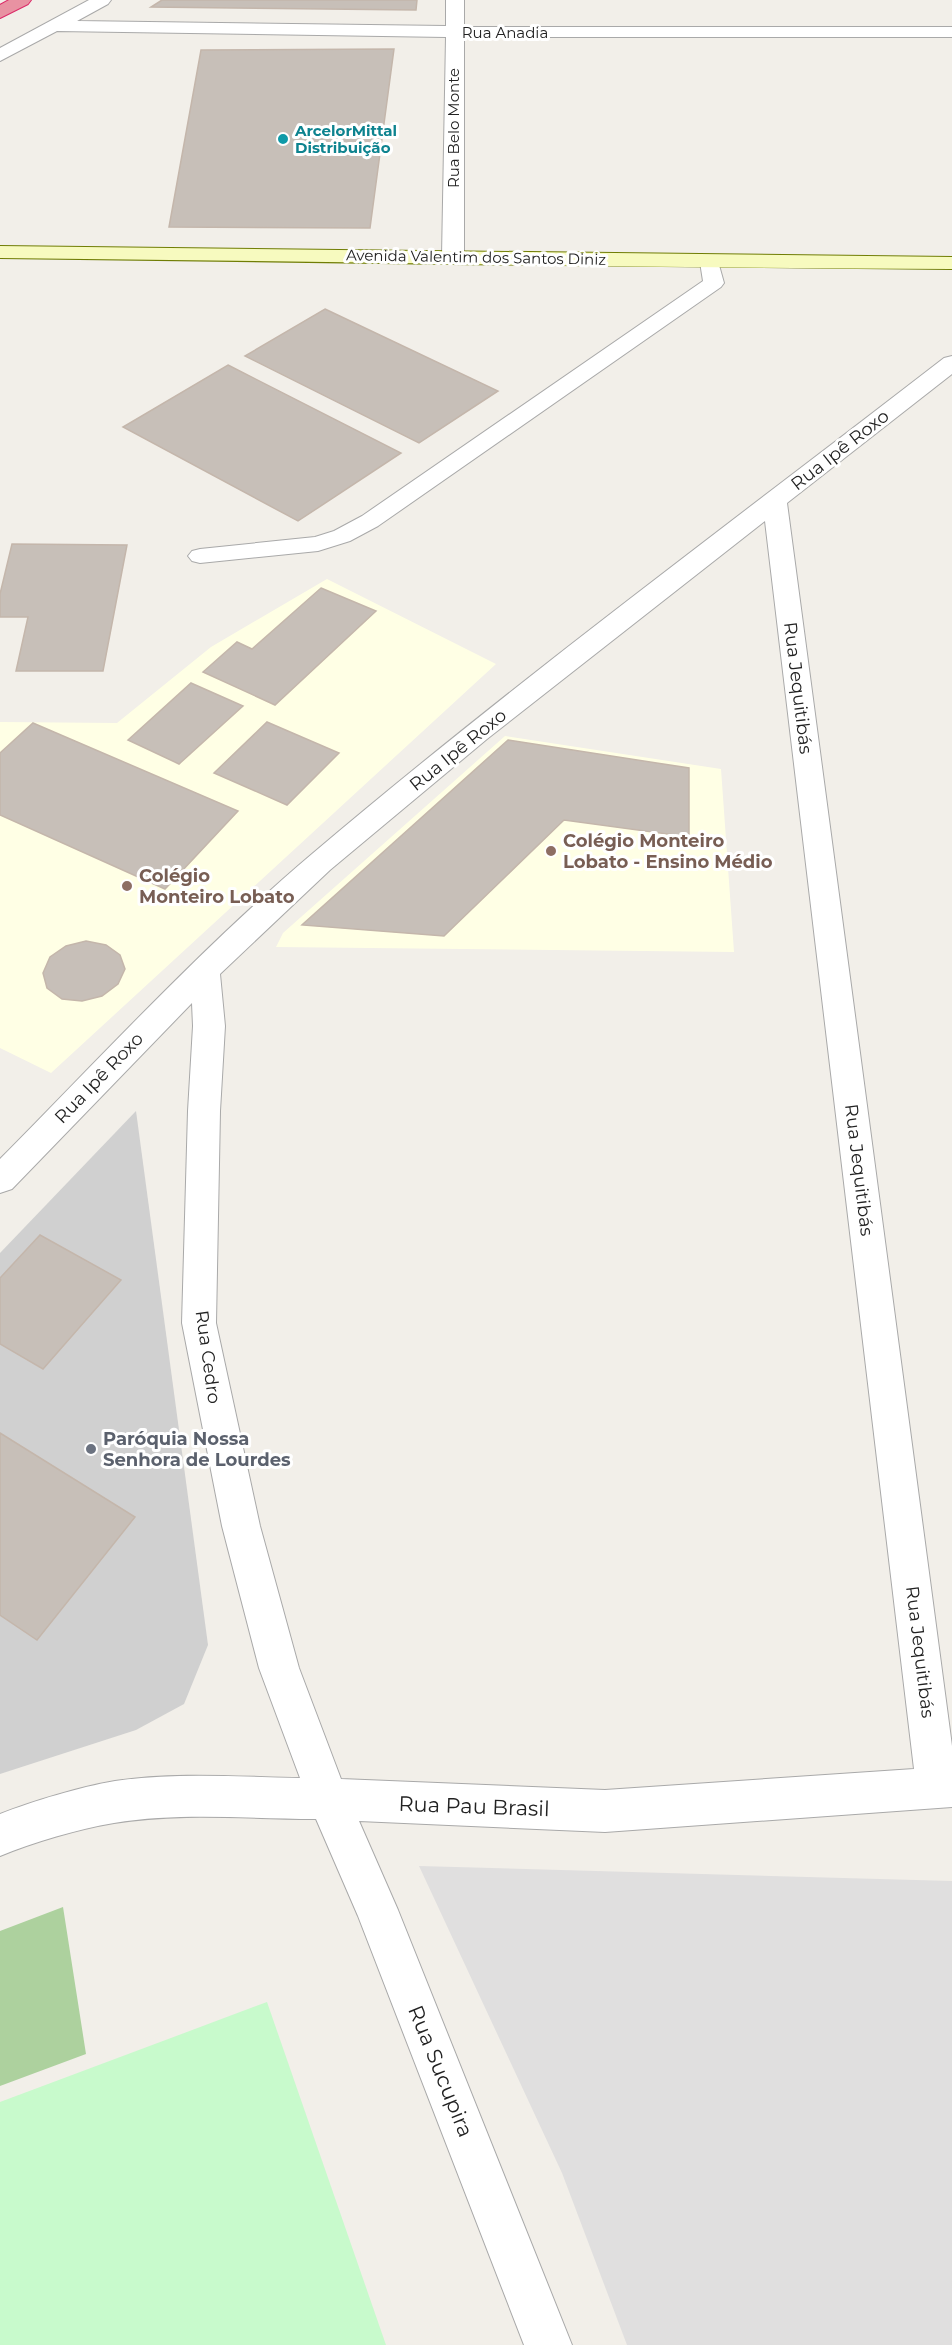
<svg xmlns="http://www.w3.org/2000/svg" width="952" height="2345" font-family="Montserrat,sans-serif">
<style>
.residential{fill:#e0dfdf}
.education{fill:#ffffe5}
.religious{fill:#d0d0d0}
.forest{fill:#add19e}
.park{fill:#c8facc}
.building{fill:#c7bfb8;stroke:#c4b6ab;stroke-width:1.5}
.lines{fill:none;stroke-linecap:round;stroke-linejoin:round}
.lane-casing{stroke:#a9a9a9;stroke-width:2}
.street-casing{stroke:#a9a9a9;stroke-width:2}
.secondary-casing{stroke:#707d05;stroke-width:2}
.highway-casing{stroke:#dc2a67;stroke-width:2}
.lane{fill:#fff;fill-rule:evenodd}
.street{fill:#fff;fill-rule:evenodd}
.secondary{fill:#f7fabf;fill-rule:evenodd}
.highway{fill:#e892a2;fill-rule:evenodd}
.culture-dot{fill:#0f9aa8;stroke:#fff;stroke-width:2}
.education-dot{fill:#8d6e63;stroke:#fff;stroke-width:2}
.worship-dot{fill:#6b7280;stroke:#fff;stroke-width:2}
.labels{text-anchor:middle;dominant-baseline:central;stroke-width:6;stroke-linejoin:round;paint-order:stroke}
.far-street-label{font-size:15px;fill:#222;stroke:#fff}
.far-culture-label{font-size:15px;font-weight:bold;fill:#0d838f;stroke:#fff;text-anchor:start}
.street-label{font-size:18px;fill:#222;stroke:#fff}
.education-label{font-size:18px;font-weight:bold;fill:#785e54;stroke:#fff;text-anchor:start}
.worship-label{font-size:18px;font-weight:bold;fill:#5b616d;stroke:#fff;text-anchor:start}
.near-street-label{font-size:21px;fill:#222;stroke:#fff}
</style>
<rect width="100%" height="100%" fill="#f2efe9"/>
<path class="residential" d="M 419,1866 L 952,1881 L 952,2345 L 627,2345 L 562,2173 Z"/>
<path class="education" d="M 327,579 L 496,664 L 51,1073 L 0,1048 L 0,722 L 117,723 L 211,647 Z
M 505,736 L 721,769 L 734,952 L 276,947 L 283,933 Z"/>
<path class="religious" d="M 136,1111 L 208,1645 L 184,1704 L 136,1730 L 0,1774 L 0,1253 Z"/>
<path class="forest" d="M 63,1907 L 86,2054 L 0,2086 L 0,1931 Z"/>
<path class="park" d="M 267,2002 L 386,2345 L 0,2345 L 0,2102 Z"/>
<path class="building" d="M 162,0 L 417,0 L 416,10 L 151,7 Z
M 394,49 L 370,228 L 169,227 L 201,50 Z
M 325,309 L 498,391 L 419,443 L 245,356 Z
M 228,365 L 401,453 L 298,521 L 123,427 Z
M 12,544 L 127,545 L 103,671 L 16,671 L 28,617 L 0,617 L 0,594 Z
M 321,588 L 376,611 L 275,705 L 203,672 L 237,642 L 252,649 Z
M 191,683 L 243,706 L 179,764 L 128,740 Z
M 267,722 L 339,753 L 287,805 L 214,773 Z
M 33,723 L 238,811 L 165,889 L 0,815 L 0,753 Z
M 508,740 L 689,768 L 689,837 L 564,820 L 444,936 L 302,925 Z
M 86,941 L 106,945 L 120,955 L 125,969 L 118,984 L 102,996 L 82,1001 L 62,999 L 47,988 L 43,973 L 50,957 L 66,946 Z
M 40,1235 L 121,1280 L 43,1369 L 0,1344 L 0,1278 Z
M 0,1433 L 135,1517 L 37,1640 L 0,1615 Z"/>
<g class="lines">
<g class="lane-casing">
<path id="lane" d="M 710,256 L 717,258 L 724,283 L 721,287 L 378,526 L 350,541 L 318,551 L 200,563 L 192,561 L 188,556 L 192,551 L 200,549 L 315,537 L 334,531 L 362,516 L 703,281 L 700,262 L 703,258 Z"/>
</g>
<g class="street-casing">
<path id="street" d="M 89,0 L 111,0 L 108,4 L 77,21 L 446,26 L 446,0 L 464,0 L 464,27 L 952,27 L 952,37 L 464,37 L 464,256 L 460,260 L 453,262 L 446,260 L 442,256 L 446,37 L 57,31 L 0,61 L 0,48 Z
M 952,356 L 952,374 L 787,503 L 952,1746 L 952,1807 L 605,1832 L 359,1821 L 398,1910 L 572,2345 L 524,2345 L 358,1916 L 316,1819 C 250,1819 180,1812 114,1823 C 78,1829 34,1842 0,1856 L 0,1814 C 33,1801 80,1787 115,1781 C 176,1772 239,1777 300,1778 L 259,1668 L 222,1526 L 182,1323 L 188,1111 L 193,1026 L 192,1003 L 12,1189 L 0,1193 L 0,1159 C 102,1056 201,948 312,854 C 516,681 732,522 944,358 ZM 765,521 L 914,1769 L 605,1790 L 341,1779 L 299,1668 L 260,1526 L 216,1323 L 220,1111 L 225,1026 L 220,974 L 330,870 L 487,739 Z"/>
</g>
<g class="secondary-casing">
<path id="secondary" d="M 0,246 L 952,257 L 952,269 C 635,268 317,261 0,258 Z"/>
</g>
<g class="highway-casing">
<path id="highway" d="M 9,0 L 31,0 L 28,4 L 0,18 L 0,5 Z"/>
</g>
<use href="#lane" class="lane"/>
<use href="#street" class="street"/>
<use href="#secondary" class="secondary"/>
<use href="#highway" class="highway"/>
</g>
<circle class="culture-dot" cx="283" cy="139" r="6"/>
<g class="education-dot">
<circle cx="551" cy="851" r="6"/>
<circle cx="127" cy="886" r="6"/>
</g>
<circle class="worship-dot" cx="91" cy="1449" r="6"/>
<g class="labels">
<g class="far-street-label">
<text x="505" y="32">Rua Anadia</text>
<text transform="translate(453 128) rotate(-90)">Rua Belo Monte</text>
<text transform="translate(476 257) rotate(1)">Avenida Valentim dos Santos Diniz</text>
</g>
<g class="far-culture-label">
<text x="295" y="130">ArcelorMittal<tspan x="295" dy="17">Distribuição</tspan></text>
</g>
<g class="street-label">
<text transform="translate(840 450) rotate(-38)">Rua Ipê Roxo</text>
<text transform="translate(798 688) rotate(83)">Rua Jequitibás</text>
<text transform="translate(458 750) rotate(-39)">Rua Ipê Roxo</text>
<text transform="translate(99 1078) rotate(-46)">Rua Ipê Roxo</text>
<text transform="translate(859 1170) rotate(83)">Rua Jequitibás</text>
<text transform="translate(208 1357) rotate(82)">Rua Cedro</text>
<text transform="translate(920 1652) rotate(83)">Rua Jequitibás</text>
</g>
<g class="education-label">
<text x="563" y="841">Colégio Monteiro<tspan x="563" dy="21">Lobato - Ensino Médio</tspan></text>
<text x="139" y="876">Colégio<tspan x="139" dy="21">Monteiro Lobato</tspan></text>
</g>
<g class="worship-label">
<text x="103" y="1439">Paróquia Nossa<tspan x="103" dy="21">Senhora de Lourdes</tspan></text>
</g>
<g class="near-street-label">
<text transform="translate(474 1806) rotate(2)">Rua Pau Brasil</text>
<text transform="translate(441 2071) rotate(68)">Rua Sucupira</text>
</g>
</g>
</svg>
